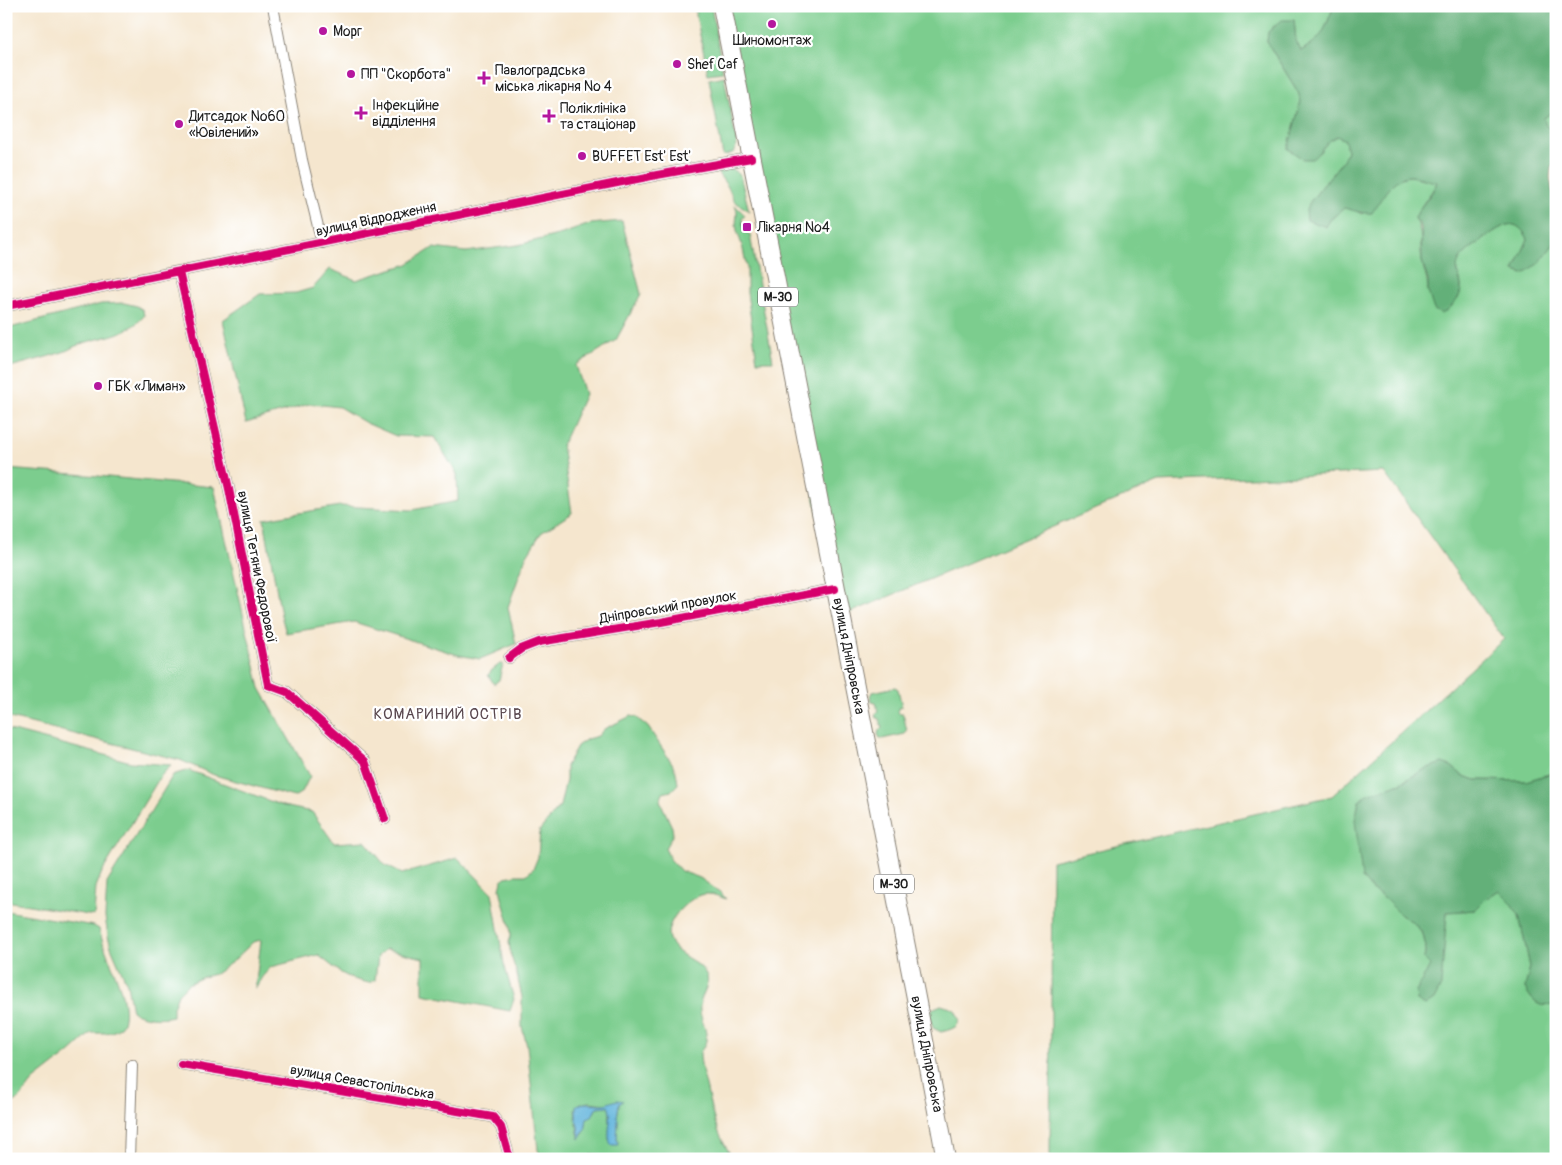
<svg xmlns="http://www.w3.org/2000/svg" width="1562" height="1165" font-family="Pangolin,sans-serif">
<style>
.green{fill:#7bcd8e;stroke:#4c7455;fill-rule:evenodd}
.forest{fill:#64b079;stroke:#40664a}
.water{fill:#60b4dc;stroke:#3e687c}
.lines{fill:none;stroke-linecap:round;stroke-linejoin:round}
.street-casing{stroke:#888175;stroke-width:12}
.highway-casing{stroke:#888175;stroke-width:20}
.street{stroke:#fff;stroke-width:10}
.highway{stroke:#fff;stroke-width:18}
.cycleway-casing{stroke:#fff;stroke-width:11}
.cycleway{stroke:#d6006c;stroke-width:8}
.poi-dot{fill:#b5179e;stroke:#fff;stroke-width:2}
.labels{text-anchor:middle;dominant-baseline:central;stroke-width:4.5;stroke-linejoin:round;paint-order:stroke}
.shield{fill:#fff;stroke:#606060;stroke-width:1}
.shield-label{font-size:12px;font-weight:bold;fill:#1c1c1c}
.poi-label{font-size:14px;fill:#1c1c1c;stroke:#fff;text-anchor:start}
.street-label{font-size:14px;fill:#1c1c1c;stroke:#fff}
.neighbourhood-label{font-size:15px;letter-spacing:1px;fill:#58464d;stroke:#fff}
</style>
<rect width="100%" height="100%" fill="#fff"/>
<filter id="ink" filterUnits="userSpaceOnUse"><feTurbulence type="fractalNoise" baseFrequency=".02" numOctaves="2"/><feDisplacementMap in="SourceGraphic" scale="10" xChannelSelector="R" yChannelSelector="G"/><feConvolveMatrix kernelMatrix="1 2 1 2 8 2 1 2 1" color-interpolation-filters="sRGB"/></filter>
<filter id="wash" filterUnits="userSpaceOnUse"><feTurbulence type="fractalNoise" baseFrequency=".0096" numOctaves="4" result="noise"/><feDisplacementMap in="SourceGraphic" scale="20" xChannelSelector="R" yChannelSelector="G"/><feGaussianBlur stdDeviation="1.12" result="paint"/><feColorMatrix in="noise" values="0 0 0 0 0 0 0 0 0 0 0 0 0 0 0 0 0 1.4 0 .05"/><feComposite in="paint" operator="in"/></filter>
<g filter="url(#wash)">
<rect width="100%" height="100%" fill="#f5e6ce"/>
<path class="green" d="M 694,6 L 711,6 L 723,72 L 708,74 Z
M 719,6 L 1334,6 L 1323,33 L 1316,41 L 1301,51 L 1296,41 L 1294,20 L 1274,26 L 1268,32 L 1267,42 L 1298,92 L 1301,101 L 1288,149 L 1319,153 L 1329,140 L 1337,136 L 1345,140 L 1347,151 L 1343,160 L 1310,202 L 1330,220 L 1344,208 L 1354,210 L 1362,214 L 1399,178 L 1410,176 L 1437,182 C 1431,195 1420,205 1415,218 C 1424,234 1419,244 1422,261 C 1424,273 1428,279 1428,292 L 1458,299 C 1459,296 1461,291 1461,288 C 1462,279 1454,270 1458,262 C 1462,253 1498,227 1507,225 C 1517,222 1524,231 1528,239 L 1514,271 L 1523,274 L 1539,263 L 1556,241 L 1556,772 L 1526,781 L 1476,780 L 1463,776 L 1451,766 L 1425,769 L 1401,783 L 1386,788 L 1371,889 L 1384,898 L 1401,915 L 1413,922 L 1423,935 L 1426,947 L 1424,959 L 1431,965 L 1416,992 L 1443,958 L 1447,912 L 1475,910 L 1487,898 L 1499,890 L 1507,897 L 1519,915 L 1530,967 L 1525,988 C 1534,1004 1538,1007 1556,1005 L 1556,1159 L 1050,1159 L 1052,861 L 1332,796 L 1504,639 L 1384,472 L 1159,482 L 838,618 Z
M 724,76 L 737,145 L 733,153 L 723,156 L 709,79 Z
M 1556,109 L 1556,132 L 1545,126 L 1544,118 Z
M 719,167 L 732,169 L 740,175 L 749,211 L 734,201 L 728,187 L 714,168 Z
M 735,205 L 745,215 L 742,219 L 744,230 L 750,235 L 773,361 L 757,361 L 747,293 L 747,268 L 742,245 L 737,231 L 736,224 L 737,212 Z
M 622,221 L 641,294 L 616,340 L 576,365 L 585,394 L 562,445 L 572,513 L 541,533 L 526,557 L 508,607 L 516,644 L 480,659 L 458,655 L 354,622 L 286,633 L 281,615 L 264,519 L 340,506 L 412,510 L 458,501 L 457,474 L 434,437 L 396,436 L 366,423 L 339,407 L 314,404 L 309,404 L 246,423 L 223,320 L 260,294 L 296,293 L 313,288 L 330,269 L 356,280 L 408,264 L 433,248 L 466,252 L 518,245 L 562,234 L 590,224 Z
M 124,303 L 137,306 L 143,310 L 144,316 C 127,336 103,336 81,344 C 74,346 69,350 63,352 C 44,358 25,363 6,368 L 6,329 L 101,304 Z
M 6,469 L 87,475 L 214,487 L 260,688 L 310,776 L 302,792 L 294,797 L 214,775 L 180,760 L 6,717 Z
M 500,664 L 503,664 L 499,680 L 494,684 L 488,675 L 492,670 Z
M 895,687 L 898,689 L 902,707 L 898,708 L 898,712 L 900,714 L 903,714 L 907,731 L 905,734 L 882,739 L 879,737 L 878,734 L 879,730 L 882,728 L 880,720 L 875,716 L 878,711 L 876,702 L 871,701 L 870,695 L 873,692 Z
M 631,716 L 636,717 L 648,727 L 672,763 L 676,772 L 678,784 L 671,791 L 663,793 L 660,801 L 672,827 L 673,834 L 665,848 L 670,859 L 681,871 L 700,878 L 721,893 L 726,899 C 720,897 714,894 708,894 C 691,893 663,922 669,939 C 675,957 700,959 707,976 C 710,985 701,995 700,1005 C 698,1022 715,1035 700,1052 C 700,1065 704,1077 707,1090 C 712,1115 718,1138 734,1159 L 599,1159 L 599,1155 L 591,1154 L 591,1159 L 542,1159 L 538,1150 L 527,1046 L 522,1027 L 522,997 L 516,971 L 511,956 L 509,942 L 511,935 L 510,926 L 502,898 L 500,888 L 502,881 L 505,877 L 516,875 L 526,875 L 533,869 L 538,857 L 540,830 L 560,806 L 566,780 L 566,766 L 577,746 L 587,739 L 598,736 L 604,729 ZM 590,1102 L 619,1106 L 617,1117 C 620,1124 615,1134 618,1142 L 609,1140 L 610,1111 L 608,1106 L 597,1107 L 594,1113 L 587,1118 L 585,1131 L 580,1138 L 578,1133 L 575,1110 L 579,1104 Z
M 6,729 L 131,762 L 171,765 L 160,777 L 102,872 L 96,887 L 94,916 L 6,901 Z
M 188,770 L 283,806 L 312,812 L 334,843 L 365,841 L 385,865 L 402,874 L 458,858 L 492,893 L 504,964 L 514,999 L 510,1011 L 423,994 L 423,958 L 386,949 L 378,956 L 375,980 L 369,983 L 353,979 L 341,973 L 318,955 L 271,967 L 262,977 L 255,990 L 261,940 L 253,942 L 232,962 L 215,974 L 203,977 L 188,984 L 178,994 L 173,1007 L 173,1016 C 161,1019 142,1018 132,1011 L 127,984 L 111,947 L 108,936 L 105,917 L 107,883 L 173,775 Z
M 6,911 L 94,926 L 99,929 C 101,936 103,944 106,951 C 112,967 136,1016 118,1029 C 111,1034 100,1033 91,1033 L 69,1053 L 33,1081 L 19,1099 L 6,1107 Z
M 941,1005 L 954,1009 L 960,1019 C 959,1028 949,1030 941,1032 L 933,1028 L 929,1016 L 932,1009 Z"/>
<path class="forest" d="M 1334,6 L 1556,6 L 1556,109 L 1544,118 L 1546,126 L 1556,132 L 1556,161 L 1551,168 L 1550,177 L 1552,191 L 1556,196 L 1556,241 L 1539,263 L 1524,274 L 1514,271 L 1528,239 C 1524,231 1517,222 1507,225 C 1498,227 1463,252 1459,261 C 1454,270 1461,279 1461,287 C 1461,299 1451,308 1442,314 L 1434,310 L 1428,292 L 1428,281 L 1422,261 L 1421,227 L 1415,218 C 1420,205 1432,196 1437,182 C 1428,181 1418,176 1410,176 C 1392,176 1381,200 1372,213 C 1361,214 1354,210 1344,208 L 1330,220 L 1326,227 L 1307,220 L 1306,210 L 1310,202 L 1343,160 L 1347,151 L 1345,140 L 1337,136 C 1326,141 1321,152 1312,159 L 1303,159 L 1288,149 L 1301,101 L 1298,92 L 1267,42 L 1268,32 L 1282,20 L 1294,20 L 1296,41 L 1301,51 C 1324,37 1324,31 1334,6 Z
M 1442,763 L 1451,766 L 1463,776 L 1476,780 L 1526,781 L 1556,772 L 1556,1005 C 1538,1007 1534,1004 1525,988 L 1530,967 L 1519,915 L 1507,898 L 1499,890 L 1487,898 L 1475,910 L 1447,912 L 1441,986 L 1434,1000 L 1425,1006 L 1417,1001 L 1416,992 L 1430,965 L 1424,959 L 1426,947 L 1423,934 L 1413,922 L 1401,915 L 1384,898 L 1371,889 L 1362,878 L 1355,820 L 1359,801 L 1367,794 L 1401,783 L 1425,769 Z"/>
<path class="water" d="M 617,1100 L 623,1101 L 619,1104 L 617,1117 L 618,1120 L 617,1139 L 618,1145 L 611,1145 C 605,1133 614,1117 608,1106 L 597,1107 L 592,1116 L 587,1118 L 585,1131 L 582,1134 L 580,1139 L 576,1115 L 576,1106 C 586,1100 595,1105 605,1104 C 609,1103 613,1101 617,1100 Z"/>
</g>
<g filter="url(#ink)">
<g class="lines">
<g class="street-casing">
<path id="street" d="M 273,6 L 302,160 L 322,243
M 179,272 L 229,489 L 268,685 L 287,692 L 365,761 L 385,819
M 6,306 L 657,175 L 751,158
M 509,658 L 521,649 L 539,642 L 661,622 L 835,589
M 181,1064 L 493,1117 L 501,1127 L 510,1159
M 129,1159 L 132,1065"/>
</g>
<g class="highway-casing">
<path id="highway" d="M 722,6 L 917,1003 L 946,1159"/>
</g>
<use href="#street" class="street"/>
<use href="#highway" class="highway"/>
<g class="cycleway-casing">
<path id="cycleway" d="M 179,272 L 229,489 L 268,685 L 287,692 L 365,761 L 385,819
M 6,306 L 657,175 L 751,158
M 509,658 L 521,649 L 539,642 L 661,622 L 835,589
M 181,1064 L 493,1117 L 501,1127 L 510,1159"/>
</g>
<use href="#cycleway" class="cycleway"/>
</g>
</g>
<g class="poi-dot">
<circle cx="772" cy="24" r="5"/>
<circle cx="323" cy="31" r="5"/>
<circle cx="677" cy="64" r="5"/>
<circle cx="351" cy="74" r="5"/>
<path d="M481.5 70.5h5v5h5v5h-5v5h-5v-5h-5v-5h5z"/>
<path d="M358.5 105.5h5v5h5v5h-5v5h-5v-5h-5v-5h5z"/>
<path d="M546.5 108.5h5v5h5v5h-5v5h-5v-5h-5v-5h5z"/>
<circle cx="179" cy="124" r="5"/>
<circle cx="582" cy="156" r="5"/>
<rect x="742" y="222" width="10" height="10" rx="2.5"/>
<circle cx="98" cy="386" r="5"/>
</g>
<g class="labels">
<g class="shield">
<rect x="758" y="287.5" width="40" height="19" rx="4"/>
<rect x="874" y="874.5" width="40" height="19" rx="4"/>
</g>
<g class="shield-label">
<text x="778" y="297">М-30</text>
<text x="894" y="884">М-30</text>
</g>
<g class="poi-label">
<text x="333" y="31">Морг</text>
<text x="772" y="40" text-anchor="middle">Шиномонтаж</text>
<text x="687" y="64">Shef Caf</text>
<text x="495" y="70">Павлоградська<tspan x="495" dy="16">міська лікарня № 4</tspan></text>
<text x="361" y="74">ПП "Скорбота"</text>
<text x="372" y="105">Інфекційне<tspan x="372" dy="16">відділення</tspan></text>
<text x="560" y="108">Поліклініка<tspan x="560" dy="16">та стаціонар</tspan></text>
<text x="189" y="116">Дитсадок №60<tspan x="189" dy="16">«Ювілений»</tspan></text>
<text x="592" y="156">BUFFET Est' Est'</text>
<text x="757" y="227">Лікарня №4</text>
<text x="108" y="386">ГБК «Лиман»</text>
</g>
<g class="street-label">
<text transform="translate(376 219) rotate(-12)">вулиця Відродження</text>
<text transform="translate(257 567) rotate(79)">вулиця Тетяни Федорової</text>
<text transform="translate(668 607) rotate(-10)">Дніпровський провулок</text>
<text transform="translate(849 656) rotate(79)">вулиця Дніпровська</text>
<text transform="translate(927 1054) rotate(79)">вулиця Дніпровська</text>
<text transform="translate(362 1082) rotate(10)">вулиця Севастопільська</text>
</g>
<g class="neighbourhood-label">
<text x="448" y="714">КОМАРИНИЙ ОСТРІВ</text>
</g>
</g>
<rect width="1562" height="1165" fill="none" stroke="#fff" stroke-width="25"/>
</svg>
